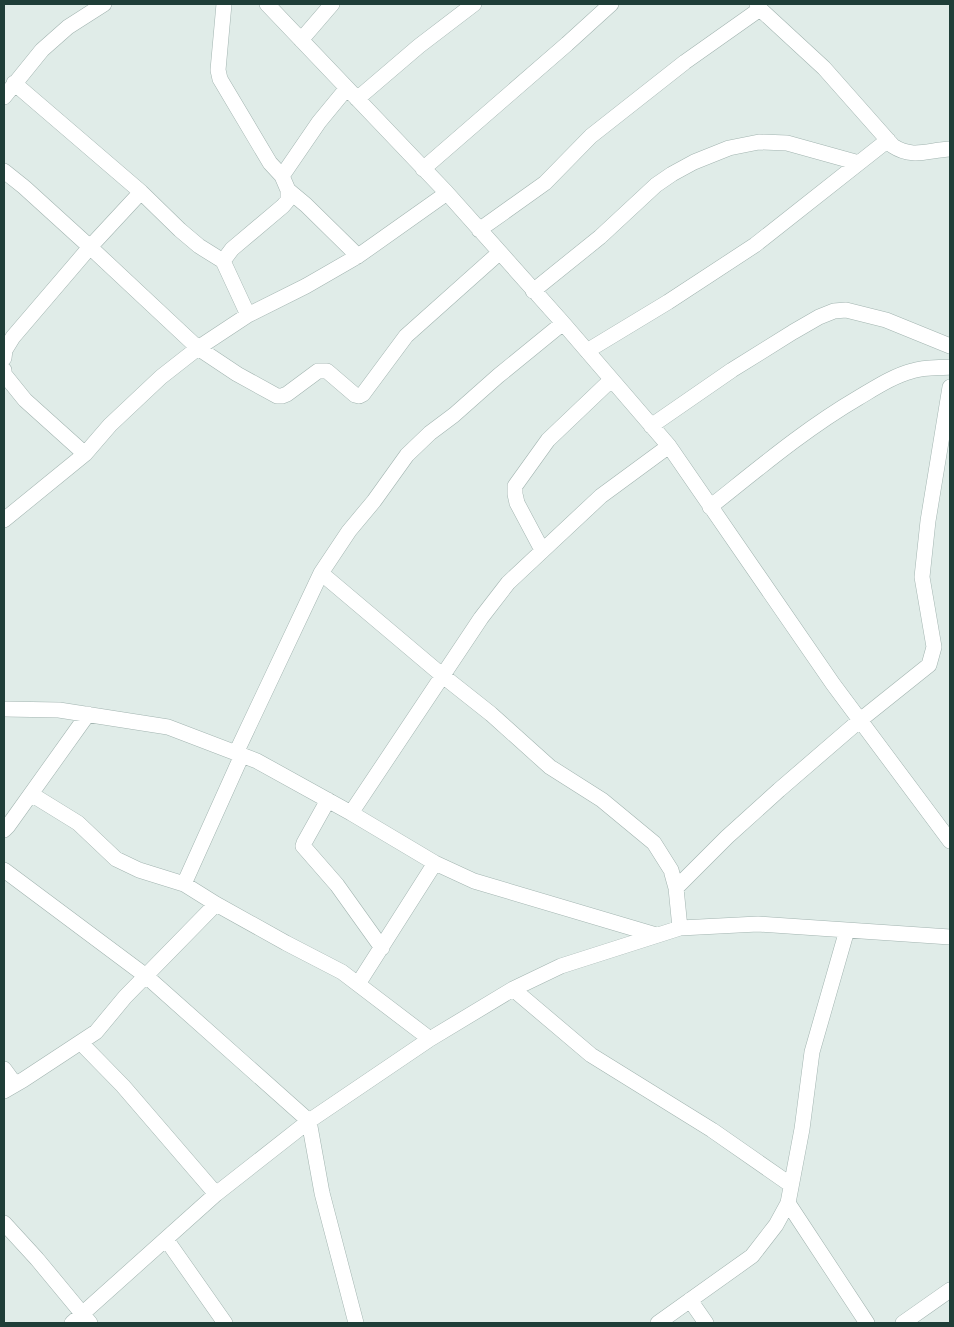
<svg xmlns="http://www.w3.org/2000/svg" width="954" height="1327" font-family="'Titillium Web',sans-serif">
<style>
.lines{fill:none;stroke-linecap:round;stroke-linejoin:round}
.minor-casing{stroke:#a2b4b0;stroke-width:16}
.minor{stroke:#fff;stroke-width:15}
</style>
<rect width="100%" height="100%" fill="#e0ece8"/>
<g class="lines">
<g class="minor-casing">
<path id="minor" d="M 267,4 L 447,193 L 563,323 L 669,446 L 833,684 L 950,841
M 757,4 L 760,9 L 824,68 L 893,146 C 913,159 928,150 950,149
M 301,40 L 332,4
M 14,83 L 141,192 L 180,230 L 199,246 L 223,261 L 232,249 L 283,206 L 288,200 L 288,190 L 282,176 L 270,163 L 220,79 L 218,70 L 224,4
M 4,97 L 42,50 L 68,27 L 104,4
M 357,99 L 419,46 L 474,4
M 423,169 L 567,44 L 611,4
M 4,171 L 24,187 L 90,247 L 198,348 L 237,374 L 277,396 L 282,396 L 287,394 L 318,371 L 327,371 L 355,395 L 359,396 L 363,394 L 406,336 L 499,253
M 282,176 L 319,122 L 347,88
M 288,190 L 306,205 L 358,256
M 479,230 L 545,183 L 591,136 L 685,62 L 760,9
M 223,261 L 248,315
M 533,291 L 600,237 L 656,185 L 672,174 L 694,162 L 729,148 L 759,142 L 787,143 L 859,163
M 587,351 L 668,302 L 755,245 L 888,140
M 4,358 L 5,350 L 13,337 L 90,247 L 141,192
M 4,370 L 4,374 L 25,400 L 85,454
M 651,426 L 732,370 L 793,332 L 819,317 L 834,311 L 846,310 L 886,320 L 950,346
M 710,507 C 758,469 805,429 858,398 C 875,388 893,376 912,371 C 924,367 938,368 950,367
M 4,520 L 85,454 L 110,425 L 161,377 L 198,348 L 248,315 L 306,286 L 358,256 L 447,193
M 542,550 L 517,503 L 515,494 L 515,486 L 548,440 L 611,380
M 321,573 L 443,676 L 491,714 L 550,767 L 602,800 L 654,843 L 671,870 L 676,888 L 680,928
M 4,709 L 59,710 L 168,727 L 257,761 L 351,813 L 435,863 L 474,881 L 656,935
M 236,753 L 321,573 L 349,531 L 374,501 L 407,455 L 430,433 L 454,415 L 498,376 L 563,323
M 31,794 L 78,823 L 116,859 L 139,870 L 184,884 L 216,904 L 286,943 L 342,972 L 430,1039
M 328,800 L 304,843 L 303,846 L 337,885 L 382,948
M 351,813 L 481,618 L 508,583 L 601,496 L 669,446
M 4,830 L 8,826 L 88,714
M 4,870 L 146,976 L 309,1121 L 322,1193 L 356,1323
M 184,884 L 242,755
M 676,888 L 727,837 L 779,790 L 859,721 L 929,665 L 934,647 L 922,577 L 928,521 L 950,387
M 358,984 L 435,863
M 513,989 L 591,1055 L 712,1130 L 791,1185
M 81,1043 L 123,1086 L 216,1194
M 4,1069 L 15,1084
M 4,1091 L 23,1080 L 96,1032 L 125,997 L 216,904
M 788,1203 L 867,1323
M 4,1223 L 37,1259 L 90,1323
M 166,1239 L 225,1323
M 690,1300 L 706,1323
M 72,1323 L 216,1194 L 309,1121 L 430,1039 L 513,989 L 561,966 L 680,928 L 758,924 L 950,937
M 658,1323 L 752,1256 L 776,1225 L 788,1203 L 802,1129 L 812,1052 L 847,930
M 903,1323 L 950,1290"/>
</g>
<use href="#minor" class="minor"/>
</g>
<rect width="954" height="1327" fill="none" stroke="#1f3e38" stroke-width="10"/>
</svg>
